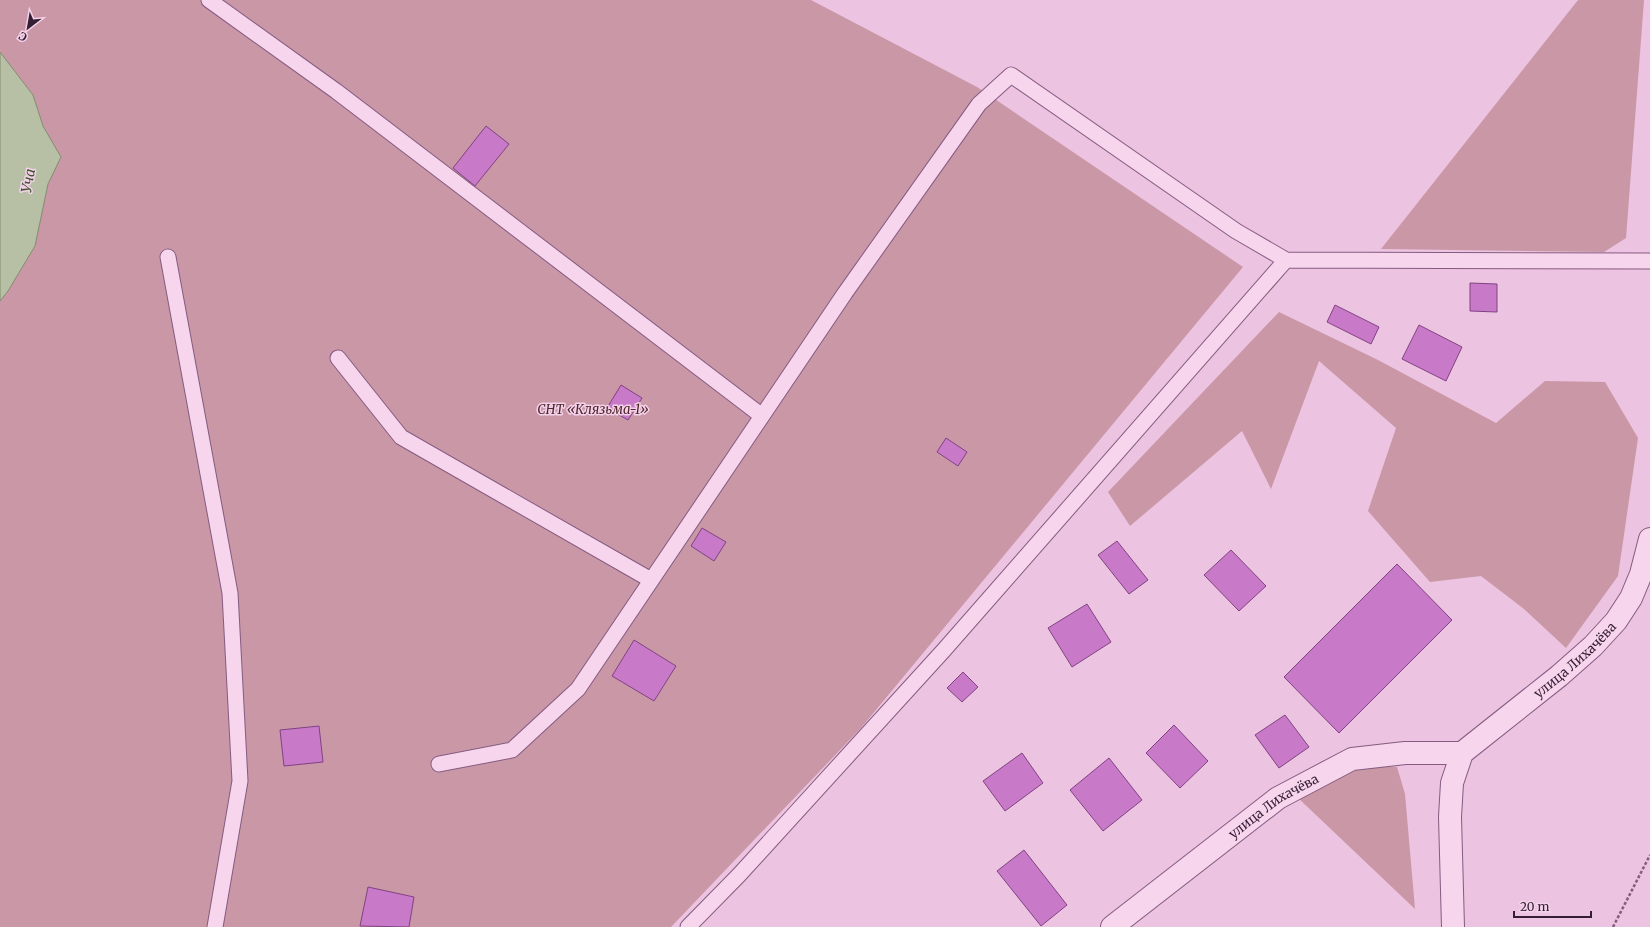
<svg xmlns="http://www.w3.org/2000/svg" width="1650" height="927" font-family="Merriweather,serif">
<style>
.green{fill:#c997a6}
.water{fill:#b7bfa5;stroke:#818c6c}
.building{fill:#c87ac8;stroke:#814283}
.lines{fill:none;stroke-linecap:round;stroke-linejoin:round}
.service-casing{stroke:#855b80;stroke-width:17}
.minor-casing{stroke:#855b80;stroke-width:24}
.tertiary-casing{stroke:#855b80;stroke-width:24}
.path{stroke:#855b80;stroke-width:2.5;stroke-dasharray:3 2;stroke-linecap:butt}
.service{stroke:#f7d5ed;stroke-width:15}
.minor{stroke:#f7d5ed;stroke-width:22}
.tertiary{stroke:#f7d5ed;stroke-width:22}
.labels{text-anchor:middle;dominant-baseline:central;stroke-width:3;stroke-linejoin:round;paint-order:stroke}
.park-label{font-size:13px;font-style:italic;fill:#51262d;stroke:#f3d2ea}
.street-label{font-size:13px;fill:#351e34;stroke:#f3d2ea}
.water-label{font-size:14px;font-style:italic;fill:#40542e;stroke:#f3d2ea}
</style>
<rect width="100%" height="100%" fill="#ecc3e0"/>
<path class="green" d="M 0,0 L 811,0 L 977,87 L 1243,267 L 861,728 L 671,927 L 0,927 L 0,301 L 8,291 L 35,246 L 48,184 L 61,157 L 43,126 L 33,95 L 0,52 Z
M 1578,0 L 1644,0 L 1626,238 L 1604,252 L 1381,249 Z
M 1279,312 L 1378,360 L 1496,423 L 1545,381 L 1605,382 L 1638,438 L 1618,576 L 1566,648 L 1524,609 L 1481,576 L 1430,582 L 1368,511 L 1396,428 L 1319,361 L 1271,489 L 1242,431 L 1130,526 L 1108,492 Z
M 1363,765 L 1397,767 L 1405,794 L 1415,909 L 1296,796 Z"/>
<path class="water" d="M 0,52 L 33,95 L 43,126 L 61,157 L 48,184 L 35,246 L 8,291 L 0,301 Z"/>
<path class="building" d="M 486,126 L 509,144 L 475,186 L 453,168 Z
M 1470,283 L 1497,284 L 1497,312 L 1470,311 Z
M 1335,305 L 1379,327 L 1371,344 L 1327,322 Z
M 1419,325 L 1462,347 L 1446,381 L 1402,359 Z
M 621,385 L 642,398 L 628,420 L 607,408 Z
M 946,438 L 967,452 L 958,466 L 937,452 Z
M 702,528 L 726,542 L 714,561 L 691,546 Z
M 1117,541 L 1148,580 L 1129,594 L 1098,555 Z
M 1231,550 L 1266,586 L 1239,611 L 1204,575 Z
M 1397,564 L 1452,620 L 1339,733 L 1284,677 Z
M 1087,604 L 1111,642 L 1072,667 L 1048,628 Z
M 634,640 L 676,666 L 654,701 L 612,676 Z
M 963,672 L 978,687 L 962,702 L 947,688 Z
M 1285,715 L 1309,747 L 1279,768 L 1255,735 Z
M 1174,725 L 1208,761 L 1180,788 L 1146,753 Z
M 319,726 L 323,762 L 284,766 L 280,730 Z
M 1022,753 L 1043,783 L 1005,811 L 983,781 Z
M 1109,758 L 1142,800 L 1103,831 L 1070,790 Z
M 1024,850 L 1067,905 L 1041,926 L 997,871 Z
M 368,887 L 414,897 L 409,927 L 360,926 Z"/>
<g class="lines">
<g class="service-casing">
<path id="service" d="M 209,0 L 336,91 L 762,416
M 168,257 L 230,593 L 240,781 L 215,927
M 338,358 L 401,437 L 651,580
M 439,764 L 512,750 L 578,689 L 845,293 L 979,104 L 1011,75 L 1236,231 L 1286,260
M 688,927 L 739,875 L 944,650 L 1286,260 L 1650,261"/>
</g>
<g class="minor-casing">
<g id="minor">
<path id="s1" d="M 1112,927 L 1278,798 L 1352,759 L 1405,753 L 1462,753"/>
</g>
</g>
<g class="tertiary-casing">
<g id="tertiary">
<path id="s2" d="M 1453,927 L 1450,817 L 1452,783 L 1462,753 L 1559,676 L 1593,646 L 1616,621 L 1631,598 L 1641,574 L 1650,539"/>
</g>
</g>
<path class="path" d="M 1613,927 L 1650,855"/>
<use href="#service" class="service"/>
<use href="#minor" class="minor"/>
<use href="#tertiary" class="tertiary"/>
</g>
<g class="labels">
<g class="park-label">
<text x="593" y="409">СНТ «Клязьма-1»</text>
</g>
<g class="street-label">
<text stroke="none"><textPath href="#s2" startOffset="322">улица Лихачёва</textPath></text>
<text stroke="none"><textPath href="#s1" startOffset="202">улица Лихачёва</textPath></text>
</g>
<g class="water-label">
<text transform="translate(28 181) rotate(-80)">Уча</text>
</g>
</g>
<g transform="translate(28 28) rotate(211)" stroke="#f3d2ea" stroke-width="3" paint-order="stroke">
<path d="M0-3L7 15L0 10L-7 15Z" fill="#351e34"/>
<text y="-6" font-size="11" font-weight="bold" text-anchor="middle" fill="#351e34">С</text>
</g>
<path d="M1514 911v6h77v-6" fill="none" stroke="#351e34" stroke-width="2"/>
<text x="1520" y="911" font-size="12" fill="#351e34" stroke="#f3d2ea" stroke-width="3" paint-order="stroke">20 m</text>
</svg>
